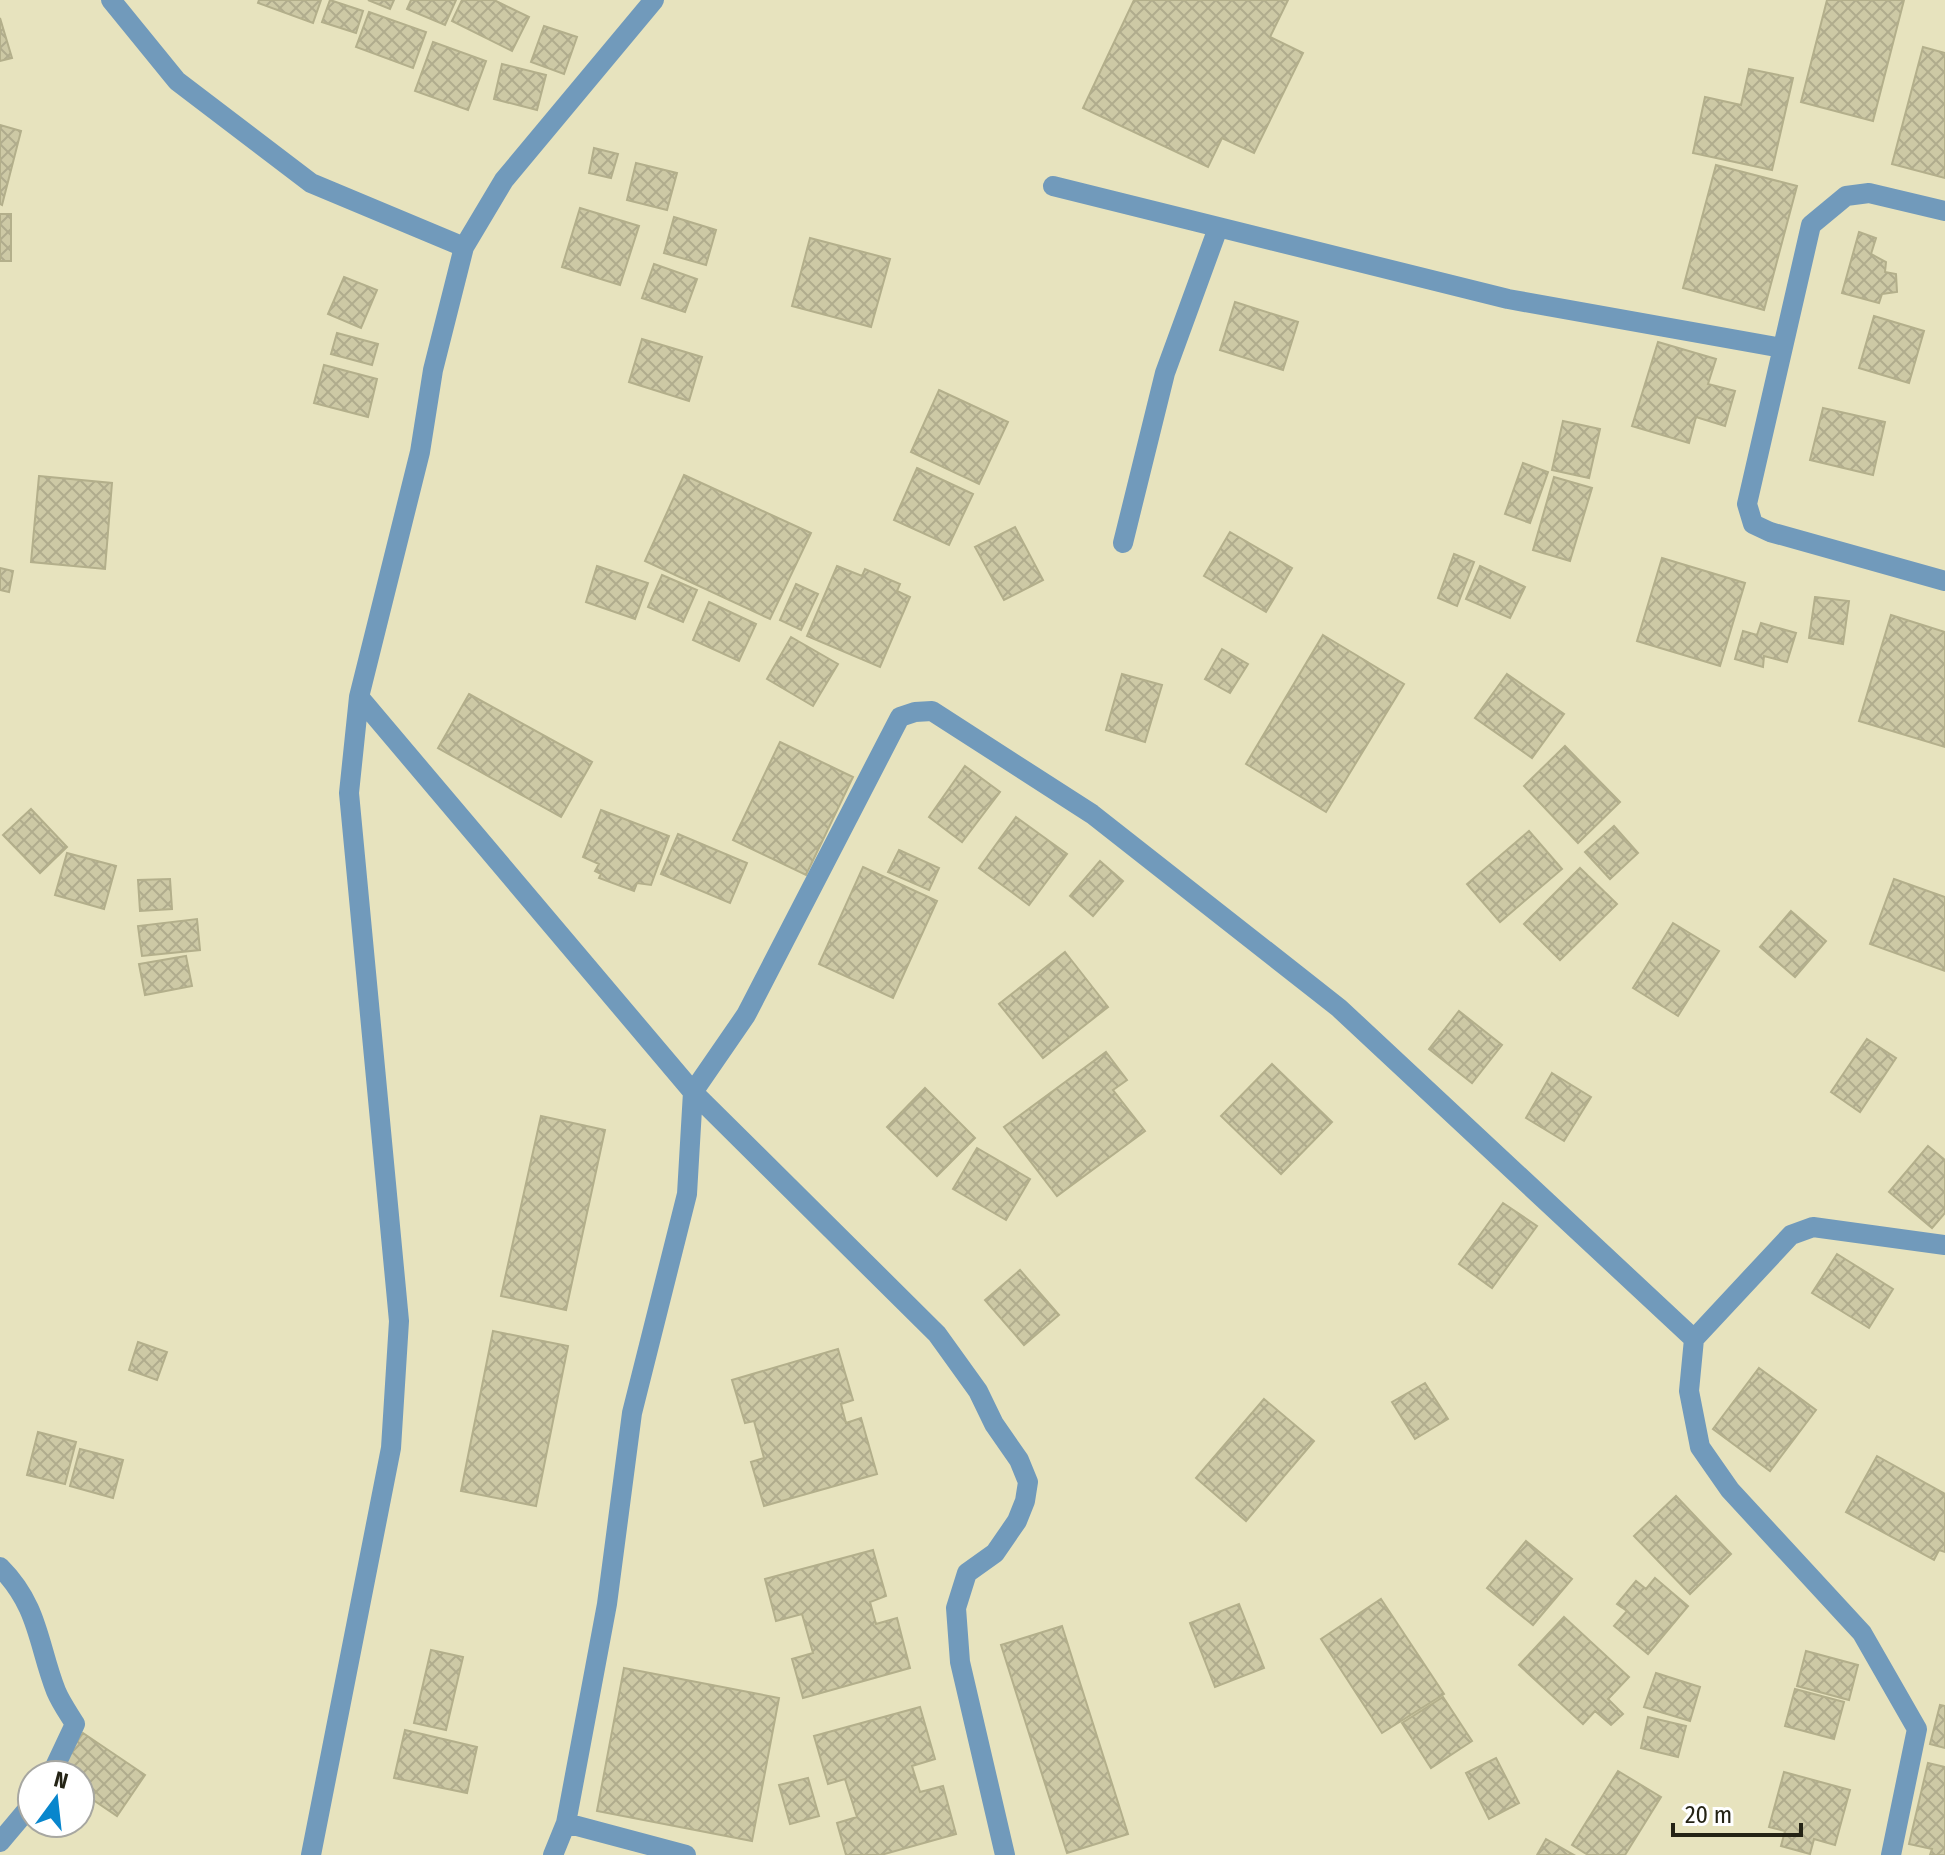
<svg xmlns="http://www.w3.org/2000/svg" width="1945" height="1855" font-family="'Fira Sans Condensed',sans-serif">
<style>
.building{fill:url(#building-cross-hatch);stroke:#b3af8b;stroke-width:2}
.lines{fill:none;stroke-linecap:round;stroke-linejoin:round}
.minor{stroke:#719abb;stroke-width:20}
</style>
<defs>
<pattern id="building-cross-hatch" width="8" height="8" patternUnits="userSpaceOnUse" patternTransform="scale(2)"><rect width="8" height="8" fill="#cdc9a5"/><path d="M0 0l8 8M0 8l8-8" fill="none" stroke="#b0ac8d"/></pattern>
</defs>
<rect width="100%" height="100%" fill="#e7e3be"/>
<path class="building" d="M 259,0 L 321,0 L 313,23 L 258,3 Z
M 330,0 L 363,11 L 356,33 L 322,22 Z
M 368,0 L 394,0 L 390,9 Z
M 411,0 L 456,0 L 445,25 L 407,9 Z
M 462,0 L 494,0 L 529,17 L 512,51 L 452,21 Z
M 1134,0 L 1288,0 L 1270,37 L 1303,53 L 1254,153 L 1222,138 L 1208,167 L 1083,108 Z
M 1827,0 L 1904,0 L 1873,121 L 1801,102 Z
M 369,12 L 426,32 L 413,68 L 356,47 Z
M 0,18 L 12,58 L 0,61 Z
M 544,26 L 577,37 L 564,74 L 531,62 Z
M 433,42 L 486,61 L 468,110 L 415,91 Z
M 1923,47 L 1945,53 L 1945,178 L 1892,164 Z
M 502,64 L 546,75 L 537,110 L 494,99 Z
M 1749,69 L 1793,78 L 1772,170 L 1693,153 L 1705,97 L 1741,105 Z
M 0,125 L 21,131 L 2,205 L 0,204 Z
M 594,148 L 618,154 L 611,178 L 589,173 Z
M 636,163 L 677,173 L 667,210 L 627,200 Z
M 1716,165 L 1797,186 L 1764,310 L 1683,288 Z
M 580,208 L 639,226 L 620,285 L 562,267 Z
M 0,214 L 11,214 L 11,261 L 0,261 Z
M 674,217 L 716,230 L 706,265 L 664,253 Z
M 1859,232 L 1876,238 L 1871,254 L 1886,262 L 1885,272 L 1896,274 L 1897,292 L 1882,294 L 1879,303 L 1842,293 Z
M 810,238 L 890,259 L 871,327 L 792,306 Z
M 654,264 L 697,279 L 685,312 L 642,298 Z
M 344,277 L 377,290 L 361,328 L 328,314 Z
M 1235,302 L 1298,322 L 1283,370 L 1220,350 Z
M 1874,316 L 1924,331 L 1909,383 L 1859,368 Z
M 337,333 L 378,344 L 372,365 L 331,354 Z
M 642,339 L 702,357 L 689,401 L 629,382 Z
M 1658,342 L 1716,359 L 1708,384 L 1735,391 L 1725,426 L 1696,417 L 1689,443 L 1632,426 Z
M 324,365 L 377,379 L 368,417 L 314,403 Z
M 939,390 L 1008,422 L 979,484 L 911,452 Z
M 1823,408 L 1885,422 L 1873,475 L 1810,460 Z
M 1563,421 L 1600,429 L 1589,478 L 1552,470 Z
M 1523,463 L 1548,472 L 1530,523 L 1505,514 Z
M 917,468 L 973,494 L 949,545 L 894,520 Z
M 684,475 L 811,533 L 770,619 L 645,561 Z
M 39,476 L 112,483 L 105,569 L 31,562 Z
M 1554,477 L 1592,488 L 1570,561 L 1533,550 Z
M 1015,527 L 1043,580 L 1004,600 L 975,547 Z
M 1230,532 L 1292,568 L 1266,612 L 1204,576 Z
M 1454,554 L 1474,562 L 1457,606 L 1438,598 Z
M 1662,558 L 1745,583 L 1720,666 L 1637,641 Z
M 597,566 L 648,583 L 635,619 L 586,602 Z
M 837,566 L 862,576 L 865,569 L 900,584 L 897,591 L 910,597 L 880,667 L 807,636 Z
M 1480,566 L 1525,587 L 1510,618 L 1466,599 Z
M 0,568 L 13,571 L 9,592 L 0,590 Z
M 662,575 L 697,590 L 683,622 L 648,607 Z
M 796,584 L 818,594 L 801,630 L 780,620 Z
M 1815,597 L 1849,601 L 1843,644 L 1809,638 Z
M 709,602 L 756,624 L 739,661 L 693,640 Z
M 1891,615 L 1945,632 L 1945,747 L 1859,721 Z
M 1761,623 L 1796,633 L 1787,662 L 1764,656 L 1763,667 L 1735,659 L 1743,631 L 1757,635 Z
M 1323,635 L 1404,684 L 1326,812 L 1246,764 Z
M 791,637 L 838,664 L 813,706 L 767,679 Z
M 1222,649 L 1248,664 L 1230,693 L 1205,679 Z
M 1122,674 L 1162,685 L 1145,742 L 1106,730 Z
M 1507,674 L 1564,714 L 1532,758 L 1475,718 Z
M 469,694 L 592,762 L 561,817 L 438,748 Z
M 780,742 L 853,777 L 806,875 L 733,840 Z
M 1565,746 L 1620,802 L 1578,843 L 1524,786 Z
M 965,766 L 1000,792 L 962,842 L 929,817 Z
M 31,809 L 67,847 L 40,873 L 3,835 Z
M 601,810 L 669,836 L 651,885 L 637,883 L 634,891 L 599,878 L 601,874 L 595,871 L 599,864 L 583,857 Z
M 1016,817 L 1067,854 L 1029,905 L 979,868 Z
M 1614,826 L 1638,853 L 1610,879 L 1585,852 Z
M 1529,831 L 1562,869 L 1500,922 L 1467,884 Z
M 678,834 L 747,863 L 730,903 L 661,874 Z
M 899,850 L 939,868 L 929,890 L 888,872 Z
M 67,853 L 116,866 L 104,909 L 55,895 Z
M 1100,861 L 1123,881 L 1093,916 L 1070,896 Z
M 863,867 L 937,901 L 893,998 L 819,964 Z
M 1580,868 L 1617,904 L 1560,960 L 1524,924 Z
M 170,879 L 172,909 L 140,911 L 138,880 Z
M 1894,879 L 1945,897 L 1945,971 L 1870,944 Z
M 1791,911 L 1826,941 L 1795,977 L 1760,947 Z
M 197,919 L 200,950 L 142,956 L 138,926 Z
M 1673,923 L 1719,951 L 1678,1016 L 1633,988 Z
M 1065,952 L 1108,1007 L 1043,1058 L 999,1004 Z
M 186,956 L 192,986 L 145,995 L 139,964 Z
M 1459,1011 L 1502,1045 L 1472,1083 L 1429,1049 Z
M 1867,1039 L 1896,1058 L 1860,1112 L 1831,1092 Z
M 1106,1052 L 1127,1080 L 1113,1090 L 1145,1131 L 1057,1196 L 1004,1127 Z
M 1272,1064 L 1332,1122 L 1281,1174 L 1221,1116 Z
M 1552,1073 L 1591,1097 L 1564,1141 L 1526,1118 Z
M 925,1088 L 975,1138 L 937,1176 L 887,1127 Z
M 541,1116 L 605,1130 L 566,1310 L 501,1296 Z
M 1928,1146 L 1945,1160 L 1945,1213 L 1932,1228 L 1889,1192 Z
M 977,1148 L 1030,1179 L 1006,1220 L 953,1189 Z
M 1503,1203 L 1537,1226 L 1492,1288 L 1459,1264 Z
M 1837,1254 L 1893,1289 L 1869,1328 L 1812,1293 Z
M 1020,1270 L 1059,1315 L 1024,1345 L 985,1300 Z
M 493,1331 L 568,1346 L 536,1506 L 461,1491 Z
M 138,1342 L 167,1352 L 157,1380 L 129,1370 Z
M 838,1349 L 853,1400 L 841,1404 L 846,1423 L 861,1418 L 877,1474 L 764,1506 L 751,1462 L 764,1458 L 754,1421 L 745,1423 L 732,1380 Z
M 1759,1368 L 1816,1410 L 1770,1471 L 1713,1429 Z
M 1425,1383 L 1448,1419 L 1415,1439 L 1392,1402 Z
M 1264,1399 L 1314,1441 L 1246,1521 L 1196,1478 Z
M 38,1432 L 76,1442 L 65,1484 L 27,1475 Z
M 80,1449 L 123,1460 L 113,1498 L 70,1486 Z
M 1877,1456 L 1945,1494 L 1945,1552 L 1939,1550 L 1934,1560 L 1846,1512 Z
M 1676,1496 L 1731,1554 L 1690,1594 L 1634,1536 Z
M 1526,1541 L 1572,1579 L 1533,1625 L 1487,1588 Z
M 873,1550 L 886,1596 L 870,1602 L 876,1624 L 897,1618 L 910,1668 L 803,1698 L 792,1659 L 813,1653 L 802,1614 L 776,1621 L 765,1579 Z
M 1655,1578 L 1688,1606 L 1648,1654 L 1614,1626 L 1627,1611 L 1617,1604 L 1636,1581 L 1646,1589 Z
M 1381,1599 L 1444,1694 L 1382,1733 L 1321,1639 Z
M 1239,1604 L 1264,1668 L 1215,1687 L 1190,1623 Z
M 1564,1617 L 1629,1677 L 1608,1699 L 1623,1714 L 1611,1725 L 1595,1711 L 1583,1724 L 1519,1665 Z
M 1062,1626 L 1128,1834 L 1067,1853 L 1001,1645 Z
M 431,1650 L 463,1657 L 446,1730 L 414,1723 Z
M 1806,1651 L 1858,1665 L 1849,1700 L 1797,1686 Z
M 624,1668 L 779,1698 L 752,1841 L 597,1811 Z
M 1656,1673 L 1700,1687 L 1690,1721 L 1644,1707 Z
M 1795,1689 L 1844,1702 L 1834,1739 L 1785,1726 Z
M 1443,1697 L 1472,1741 L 1431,1768 L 1402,1723 Z
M 1940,1705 L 1945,1706 L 1945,1748 L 1930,1744 Z
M 920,1707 L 935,1759 L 912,1766 L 920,1792 L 943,1786 L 956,1834 L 881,1855 L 846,1855 L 837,1823 L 857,1817 L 845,1779 L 828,1784 L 814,1736 Z
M 1648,1717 L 1686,1726 L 1678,1757 L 1641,1748 Z
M 405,1730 L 477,1747 L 467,1793 L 394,1778 Z
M 83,1733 L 145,1775 L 117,1816 L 80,1791 L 80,1775 L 55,1774 Z
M 1496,1758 L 1519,1803 L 1489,1819 L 1466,1773 Z
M 1928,1763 L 1945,1767 L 1945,1855 L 1930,1855 L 1932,1849 L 1909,1844 Z
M 1618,1771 L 1661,1797 L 1625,1855 L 1588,1855 L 1572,1845 Z
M 1784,1772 L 1850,1790 L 1835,1845 L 1814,1839 L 1810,1854 L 1781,1846 L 1785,1831 L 1769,1827 Z
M 808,1778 L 819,1816 L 790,1824 L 779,1785 Z
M 1546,1839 L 1574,1855 L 1537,1855 Z"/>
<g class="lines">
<path class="minor" d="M 111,0 L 177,81 L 311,183 L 464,247 L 433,370 L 420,452 L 359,697 L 349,793 L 399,1321 L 391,1448 L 311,1855
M 1053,186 L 1508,299 L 1782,348
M 1945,211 L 1869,193 L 1846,196 L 1811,225 L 1747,504 L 1753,524 L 1770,532 L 1945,581
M 464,247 L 504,180 L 654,0
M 1123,543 L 1165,373 L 1218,228
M 359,697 L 693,1092 L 687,1194 L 632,1413 L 607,1604 L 566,1823 L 553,1855
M 1694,1339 L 1791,1235 L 1813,1227 L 1945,1245
M 0,1567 C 39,1606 38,1645 56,1691 C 61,1703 69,1714 75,1724 L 51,1775
M 566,1823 L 686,1855
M 0,1842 L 32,1804
M 1005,1855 L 960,1662 L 956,1608 L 967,1573 L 995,1553 L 1017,1521 L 1025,1501 L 1028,1482 L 1019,1460 L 994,1424 L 978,1391 L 937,1334 L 693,1092 L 746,1015 L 900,717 L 915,712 L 932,711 L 1092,814 L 1339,1008 L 1694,1339 L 1689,1391 L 1700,1447 L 1730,1490 L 1862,1633 L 1917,1729 L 1891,1855"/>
</g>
<g transform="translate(56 1799) rotate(15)"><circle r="38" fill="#ffffff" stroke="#a7a7a1" stroke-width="2"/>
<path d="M0-6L14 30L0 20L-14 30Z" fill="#0886cd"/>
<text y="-12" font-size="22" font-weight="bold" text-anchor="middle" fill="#242315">N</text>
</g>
<path d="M1673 1823v12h128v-12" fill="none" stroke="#242315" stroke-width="4"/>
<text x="1685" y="1823" font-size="24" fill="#242315" stroke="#ffffff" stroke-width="6" paint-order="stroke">20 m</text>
</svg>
